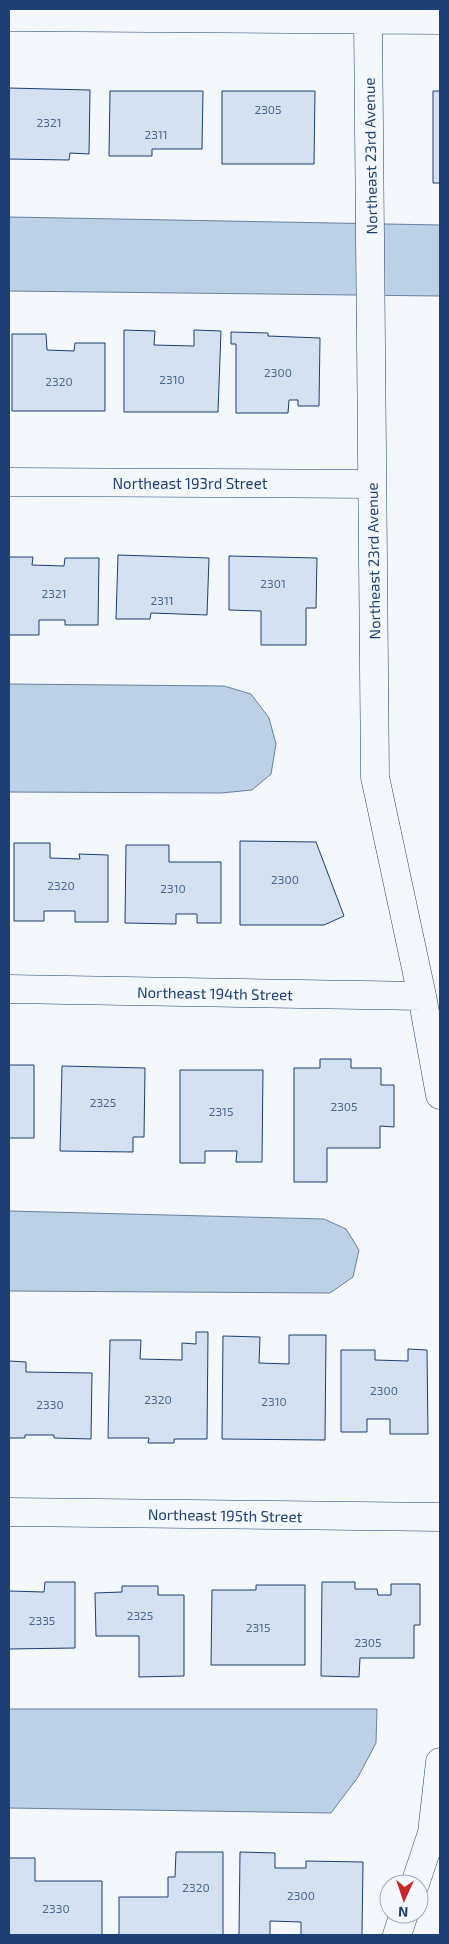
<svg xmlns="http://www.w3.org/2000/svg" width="449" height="1944" font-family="'Exo 2',sans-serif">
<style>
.water{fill:#bed0e5;stroke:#687fa3}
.building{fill:#d5e0f0;stroke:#1d3f73}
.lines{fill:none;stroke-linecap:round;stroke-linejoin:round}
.minor-casing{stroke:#1d3f73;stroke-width:29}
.minor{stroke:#f4f7fb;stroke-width:28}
.labels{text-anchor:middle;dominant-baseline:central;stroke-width:4;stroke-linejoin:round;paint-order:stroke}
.number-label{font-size:12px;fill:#4b6792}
.street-label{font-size:15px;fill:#1d3f73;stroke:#f4f7fb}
</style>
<rect width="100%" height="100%" fill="#f4f7fb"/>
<path class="water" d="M 9,217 L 440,225 L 440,296 L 9,291 Z
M 9,684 L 224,686 L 251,694 L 269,718 L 276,744 L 271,774 L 252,790 L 221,793 L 9,792 Z
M 9,1211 L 324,1219 L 346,1229 L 359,1250 L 353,1277 L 330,1293 L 9,1291 Z
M 9,1709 L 377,1709 L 376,1743 L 358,1777 L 331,1813 L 9,1808 Z"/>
<path class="building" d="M 9,88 L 90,90 L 89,154 L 70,153 L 69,160 L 9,159 Z
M 110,91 L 203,91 L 202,149 L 152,149 L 152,156 L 109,156 Z
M 222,91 L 315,91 L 314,164 L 222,164 Z
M 433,91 L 440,91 L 440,183 L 433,183 Z
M 124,330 L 155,331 L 154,345 L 194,346 L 194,330 L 221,331 L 218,412 L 124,412 Z
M 231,332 L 268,333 L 268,336 L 320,338 L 319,406 L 298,406 L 298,400 L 289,400 L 288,413 L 236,413 L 236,344 L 231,344 Z
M 12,334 L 46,334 L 47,350 L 74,351 L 75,343 L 105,343 L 105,411 L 12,411 Z
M 118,555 L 209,558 L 207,615 L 151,613 L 150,619 L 116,619 Z
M 229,556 L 317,558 L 316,608 L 306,608 L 306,645 L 261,645 L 261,611 L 229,610 Z
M 9,557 L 33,557 L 32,565 L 64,566 L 65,558 L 99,558 L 98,625 L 65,625 L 65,620 L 39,620 L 39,635 L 9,635 Z
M 240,841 L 316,842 L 344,916 L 324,925 L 240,925 Z
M 14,843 L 50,843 L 50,858 L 80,859 L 79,854 L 108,855 L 108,922 L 75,922 L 75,911 L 44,911 L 44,921 L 14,921 Z
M 126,845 L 169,845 L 169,862 L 221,862 L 221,923 L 197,923 L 197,914 L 176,914 L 176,924 L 125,923 Z
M 320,1059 L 351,1059 L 351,1068 L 381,1068 L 381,1085 L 394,1085 L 394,1127 L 380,1126 L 380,1148 L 327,1148 L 327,1182 L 294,1182 L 294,1068 L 320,1068 Z
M 9,1065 L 34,1065 L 34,1138 L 9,1138 Z
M 62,1066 L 145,1068 L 144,1137 L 133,1137 L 133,1152 L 60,1151 Z
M 180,1070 L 263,1070 L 262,1162 L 236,1162 L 237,1151 L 205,1151 L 205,1163 L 180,1163 Z
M 196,1332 L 208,1332 L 207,1439 L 174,1439 L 174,1443 L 148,1443 L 149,1438 L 108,1438 L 110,1340 L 141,1340 L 140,1359 L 182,1360 L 182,1343 L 196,1344 Z
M 289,1335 L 326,1335 L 325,1440 L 222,1439 L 223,1336 L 260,1337 L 259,1363 L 289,1364 Z
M 408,1349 L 427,1350 L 428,1434 L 390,1434 L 390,1419 L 367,1419 L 367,1432 L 341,1432 L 341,1350 L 375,1350 L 375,1360 L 408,1361 Z
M 9,1361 L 26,1362 L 26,1372 L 92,1373 L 91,1439 L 54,1438 L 54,1435 L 25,1435 L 25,1438 L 9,1438 Z
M 45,1582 L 75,1582 L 75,1648 L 9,1649 L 9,1591 L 44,1592 Z
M 322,1582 L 355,1582 L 355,1589 L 377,1589 L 378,1595 L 391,1595 L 391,1584 L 420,1584 L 420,1625 L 414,1625 L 414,1658 L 360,1658 L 359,1677 L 321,1676 Z
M 256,1585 L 305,1585 L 305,1665 L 211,1665 L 212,1590 L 256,1590 Z
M 122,1586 L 158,1586 L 158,1595 L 184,1595 L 184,1676 L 139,1677 L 139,1636 L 96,1636 L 95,1593 L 122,1592 Z
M 176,1852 L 223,1852 L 223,1935 L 119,1935 L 119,1897 L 168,1897 L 168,1877 L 175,1877 Z
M 240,1852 L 275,1853 L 275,1868 L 306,1868 L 306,1861 L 363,1862 L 362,1935 L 301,1935 L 301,1922 L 270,1921 L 270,1935 L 239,1935 Z
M 9,1858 L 35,1858 L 35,1881 L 102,1881 L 102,1935 L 9,1935 Z"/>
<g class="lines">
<g class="minor-casing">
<path id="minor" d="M 9,17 L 440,20
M 368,20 L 375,777 L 422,996 L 440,1095
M 9,482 L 372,484
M 9,989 L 422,996
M 9,1512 L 440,1517
M 415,1884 L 432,1833 L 440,1762
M 397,1935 L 404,1914"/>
</g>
<use href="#minor" class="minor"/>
</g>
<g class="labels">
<g class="number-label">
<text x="268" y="109">2305</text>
<text x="49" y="122">2321</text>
<text x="156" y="134">2311</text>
<text x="278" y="372">2300</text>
<text x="172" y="379">2310</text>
<text x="59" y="381">2320</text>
<text x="273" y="583">2301</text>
<text x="54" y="593">2321</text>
<text x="162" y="600">2311</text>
<text x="285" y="879">2300</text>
<text x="61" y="885">2320</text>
<text x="173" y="888">2310</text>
<text x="103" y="1102">2325</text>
<text x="344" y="1106">2305</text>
<text x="221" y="1111">2315</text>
<text x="384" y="1390">2300</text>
<text x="158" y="1399">2320</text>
<text x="274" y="1401">2310</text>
<text x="50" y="1404">2330</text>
<text x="140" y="1615">2325</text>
<text x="42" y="1620">2335</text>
<text x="258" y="1627">2315</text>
<text x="368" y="1642">2305</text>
<text x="196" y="1887">2320</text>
<text x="301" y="1895">2300</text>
<text x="56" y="1908">2330</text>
</g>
<g class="street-label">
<text transform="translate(370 156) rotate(-91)">Northeast 23rd Avenue</text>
<text x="190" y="483">Northeast 193rd Street</text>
<text transform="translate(373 561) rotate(-91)">Northeast 23rd Avenue</text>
<text transform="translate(215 993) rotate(1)">Northeast 194th Street</text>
<text transform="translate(225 1515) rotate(1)">Northeast 195th Street</text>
</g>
</g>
<rect width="449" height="1944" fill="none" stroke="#1d3f73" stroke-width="20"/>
<g transform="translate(404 1899) rotate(183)"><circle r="24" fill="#f4f7fb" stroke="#9eadc5"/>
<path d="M0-4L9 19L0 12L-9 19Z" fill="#c62828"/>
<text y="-8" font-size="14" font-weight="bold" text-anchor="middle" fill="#1d3f73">N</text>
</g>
</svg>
